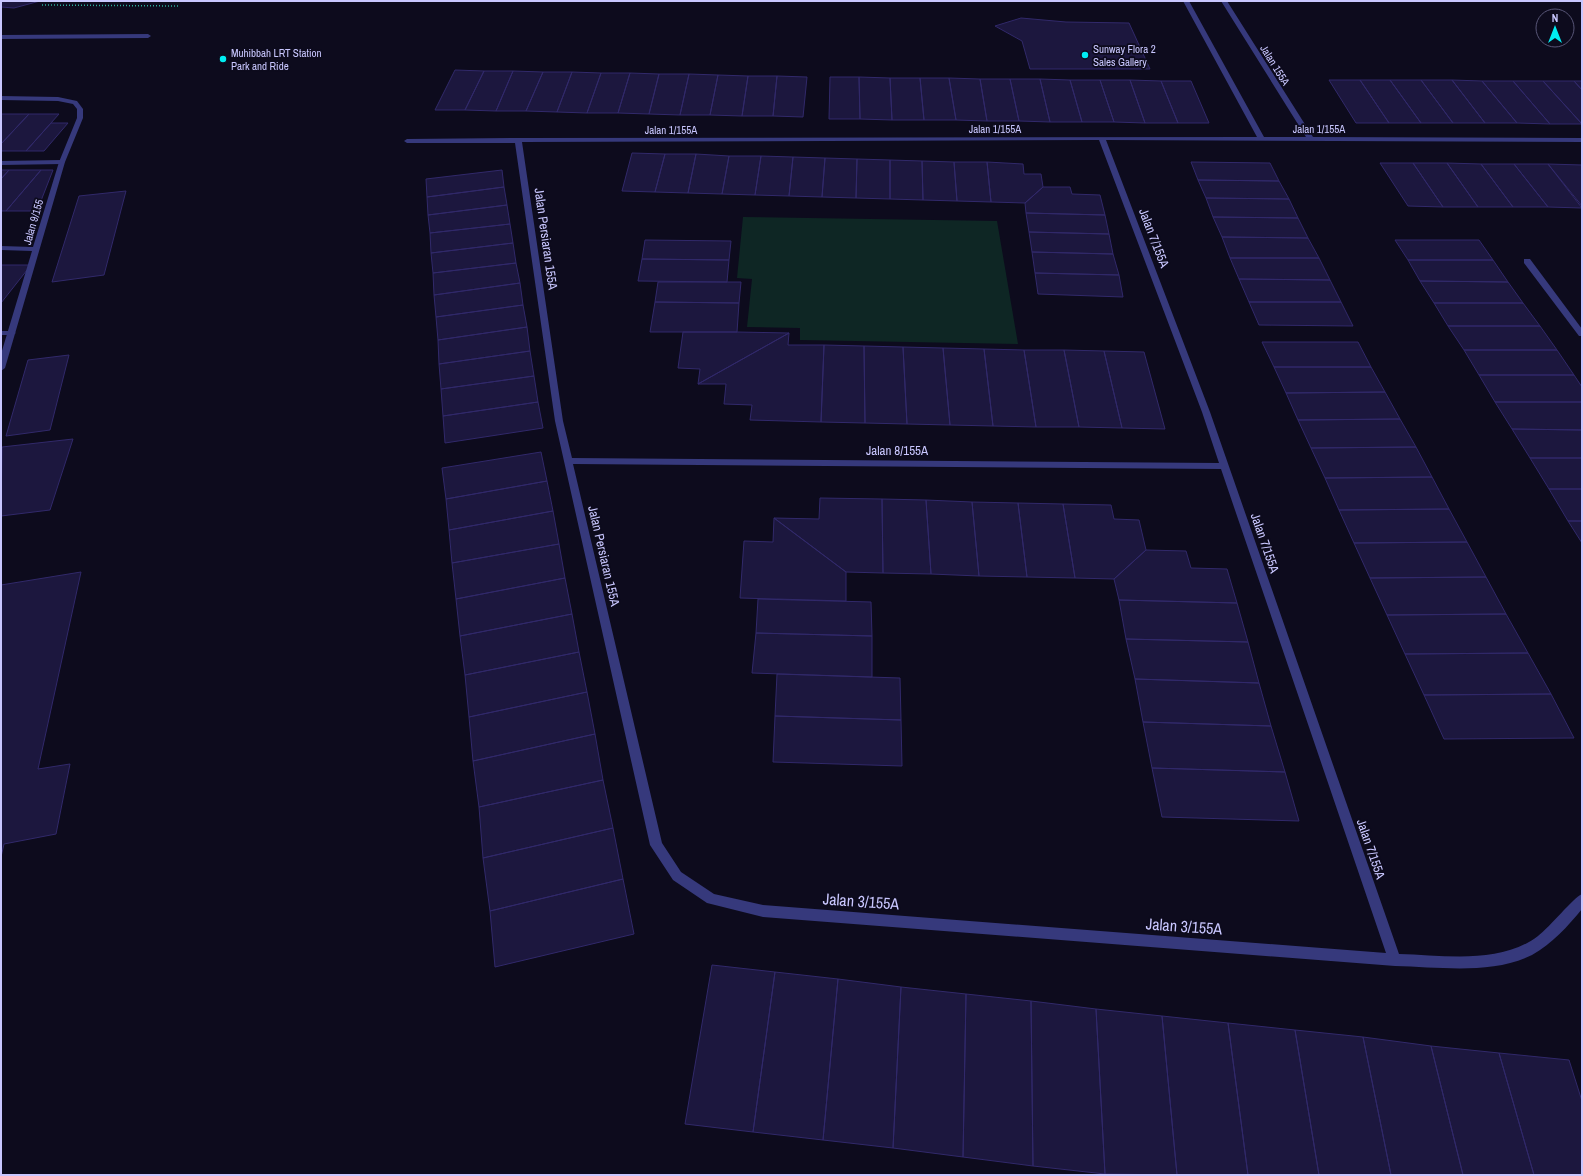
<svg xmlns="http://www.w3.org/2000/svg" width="1583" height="1176" font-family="'Archivo Narrow',sans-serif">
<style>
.green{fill:#0e2624}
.building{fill:#1c173e;stroke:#31296a}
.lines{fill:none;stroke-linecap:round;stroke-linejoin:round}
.path{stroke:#2cae9c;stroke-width:1.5;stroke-dasharray:1 2;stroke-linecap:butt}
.service{fill:#36397c;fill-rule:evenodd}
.minor{fill:#36397c;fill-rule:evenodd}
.poi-dot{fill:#00edf2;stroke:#0d0b1d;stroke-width:1.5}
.labels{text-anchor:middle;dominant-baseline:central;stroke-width:3.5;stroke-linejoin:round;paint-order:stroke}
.far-poi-label{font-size:11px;fill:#c9c7ff;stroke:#0d0b1d;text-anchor:start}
.far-street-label{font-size:11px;fill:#c9c7ff;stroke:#0d0b1d}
.street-label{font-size:13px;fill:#c9c7ff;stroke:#0d0b1d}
.near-street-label{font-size:16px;fill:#c9c7ff;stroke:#0d0b1d}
</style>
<rect width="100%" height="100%" fill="#0d0b1d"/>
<path class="green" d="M 743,217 L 997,221 L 1018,344 L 800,340 L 800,328 L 747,327 L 752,279 L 737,278 Z"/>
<path class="building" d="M 1,1 L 40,1 L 14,8 L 1,7 Z
M 1021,18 L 1066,22 L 1129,23 L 1150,69 L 1030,69 L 1022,41 L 995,26 Z
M 455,70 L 484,71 L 465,110 L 435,110 Z
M 484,71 L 513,71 L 496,111 L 465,110 Z
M 513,71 L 543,72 L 526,111 L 496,111 Z
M 543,72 L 572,72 L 557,112 L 526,111 Z
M 572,72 L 601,73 L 587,113 L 557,112 Z
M 601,73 L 630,73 L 618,113 L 587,113 Z
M 630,73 L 659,74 L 649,114 L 618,113 Z
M 659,74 L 689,74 L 680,115 L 649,114 Z
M 689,74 L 718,75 L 710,115 L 680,115 Z
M 718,75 L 748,76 L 742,116 L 710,115 Z
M 748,76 L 777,76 L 773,116 L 742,116 Z
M 777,76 L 807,77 L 803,117 L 773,116 Z
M 830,77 L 859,77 L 860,119 L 829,119 Z
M 859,77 L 890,78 L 892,120 L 860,119 Z
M 890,78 L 920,78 L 924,120 L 892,120 Z
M 920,78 L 949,78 L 956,120 L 924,120 Z
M 949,78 L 980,79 L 987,121 L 956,120 Z
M 980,79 L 1010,79 L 1019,121 L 987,121 Z
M 1010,79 L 1040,79 L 1050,122 L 1019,121 Z
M 1040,79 L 1070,80 L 1082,122 L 1050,122 Z
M 1070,80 L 1100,80 L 1114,122 L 1082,122 Z
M 1100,80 L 1130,80 L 1145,123 L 1114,122 Z
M 1130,80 L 1161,81 L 1178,123 L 1145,123 Z
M 1329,80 L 1360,80 L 1389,123 L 1356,123 Z
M 1360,80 L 1390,80 L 1421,123 L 1389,123 Z
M 1390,80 L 1421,80 L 1453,123 L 1421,123 Z
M 1421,80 L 1452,80 L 1485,123 L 1453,123 Z
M 1452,80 L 1482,81 L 1517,123 L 1485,123 Z
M 1161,81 L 1191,81 L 1209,123 L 1178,123 Z
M 1482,81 L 1513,81 L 1550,124 L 1517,123 Z
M 1513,81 L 1543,81 L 1582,124 L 1550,124 Z
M 1543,81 L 1574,81 L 1582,90 L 1582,124 Z
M 1574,81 L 1582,81 L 1582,90 Z
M 1,114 L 29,114 L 1,144 Z
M 29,114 L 59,114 L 26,151 L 1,151 L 1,144 Z
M 51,123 L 68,123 L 44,151 L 26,151 Z
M 632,153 L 665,154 L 655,192 L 622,191 Z
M 665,154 L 696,154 L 688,193 L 655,192 Z
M 696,154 L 729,156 L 722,194 L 688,193 Z
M 729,156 L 761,156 L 755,195 L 722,194 Z
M 761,156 L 793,157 L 789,196 L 755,195 Z
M 793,157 L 825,158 L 822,197 L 789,196 Z
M 825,158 L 857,159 L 856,198 L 822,197 Z
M 857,159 L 890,160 L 890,199 L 856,198 Z
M 890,160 L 922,161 L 923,200 L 890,199 Z
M 922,161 L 954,162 L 957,201 L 923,200 Z
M 954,162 L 987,162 L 991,202 L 957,201 Z
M 987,162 L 1023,164 L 1024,174 L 1041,174 L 1043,187 L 1025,203 L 991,202 Z
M 1191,162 L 1270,163 L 1279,181 L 1198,180 Z
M 1380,163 L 1413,163 L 1443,207 L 1408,206 Z
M 1413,163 L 1447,163 L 1478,207 L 1443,207 Z
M 1447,163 L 1481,164 L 1513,207 L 1478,207 Z
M 1481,164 L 1514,164 L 1548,207 L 1513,207 Z
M 1514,164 L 1548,164 L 1582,208 L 1548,207 Z
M 1548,164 L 1582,165 L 1582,206 Z
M 1,170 L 9,170 L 1,179 Z
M 9,170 L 41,170 L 6,211 L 1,211 L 1,179 Z
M 41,170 L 53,170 L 37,211 L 6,211 Z
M 502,170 L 504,187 L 427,197 L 426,179 Z
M 1198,180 L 1279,181 L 1289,199 L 1206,198 Z
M 504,187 L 507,205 L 428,215 L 427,197 Z
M 1043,187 L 1070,187 L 1072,194 L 1100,195 L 1105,215 L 1026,213 L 1025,203 Z
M 126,191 L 104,275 L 52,282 L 79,196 Z
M 1206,198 L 1289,199 L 1298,218 L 1213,217 Z
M 507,205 L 510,224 L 430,233 L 428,215 Z
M 1026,213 L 1105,215 L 1109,234 L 1029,232 Z
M 1213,217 L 1298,218 L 1308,238 L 1222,237 Z
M 510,224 L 513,243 L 431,253 L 430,233 Z
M 1029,232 L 1109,234 L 1113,254 L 1032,252 Z
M 1222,237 L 1308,238 L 1319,258 L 1230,258 Z
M 645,240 L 731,241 L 729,260 L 642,259 Z
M 1395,240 L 1479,240 L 1493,260 L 1408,260 Z
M 513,243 L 516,263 L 433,273 L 431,253 Z
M 1032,252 L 1113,254 L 1119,275 L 1035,273 Z
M 1230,258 L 1319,258 L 1330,280 L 1239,279 Z
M 642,259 L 729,260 L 727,282 L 638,281 Z
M 1408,260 L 1493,260 L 1508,282 L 1420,281 Z
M 516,263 L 520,283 L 434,295 L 433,273 Z
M 1,265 L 31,265 L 1,303 Z
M 1035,273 L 1119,275 L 1123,297 L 1038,294 Z
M 1239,279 L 1330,280 L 1341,302 L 1249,302 Z
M 1420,281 L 1508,282 L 1523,303 L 1434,303 Z
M 658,282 L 741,282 L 739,303 L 655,302 Z
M 520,283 L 523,305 L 436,317 L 434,295 Z
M 655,302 L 739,303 L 737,332 L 650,332 Z
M 1249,302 L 1341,302 L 1353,326 L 1259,325 Z
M 1434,303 L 1523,303 L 1540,326 L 1448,326 Z
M 523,305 L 527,327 L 438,340 L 436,317 Z
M 1448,326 L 1540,326 L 1557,350 L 1464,350 Z
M 527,327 L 530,351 L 439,364 L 438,340 Z
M 683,332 L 737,332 L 789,333 L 698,384 L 700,369 L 678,368 Z
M 789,333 L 788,345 L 824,345 L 821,422 L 750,420 L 752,405 L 724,404 L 726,384 L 698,384 Z
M 1262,342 L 1358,342 L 1371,367 L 1274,367 Z
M 824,345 L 864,346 L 865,423 L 821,422 Z
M 864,346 L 903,347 L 907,424 L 865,423 Z
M 903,347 L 943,348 L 950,425 L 907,424 Z
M 943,348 L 984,349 L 993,426 L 950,425 Z
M 984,349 L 1024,350 L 1036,427 L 993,426 Z
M 1024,350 L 1064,350 L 1079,427 L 1036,427 Z
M 1064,350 L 1104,351 L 1122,428 L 1079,427 Z
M 1464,350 L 1557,350 L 1574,375 L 1479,375 Z
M 530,351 L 534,376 L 441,389 L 439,364 Z
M 1104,351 L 1144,352 L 1165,429 L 1122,428 Z
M 69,355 L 50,430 L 6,436 L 28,360 Z
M 1274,367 L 1371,367 L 1385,392 L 1286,393 Z
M 1479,375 L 1574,375 L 1582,387 L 1582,402 L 1495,402 Z
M 534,376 L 538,402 L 443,416 L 441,389 Z
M 1385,392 L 1400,419 L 1298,420 L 1286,393 Z
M 538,402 L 543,428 L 445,443 L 443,416 Z
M 1495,402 L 1582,402 L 1582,430 L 1512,429 Z
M 1400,419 L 1416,447 L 1311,448 L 1298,420 Z
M 1512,429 L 1582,430 L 1582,458 L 1530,458 Z
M 73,439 L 50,510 L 1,516 L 2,447 Z
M 1416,447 L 1432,477 L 1325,478 L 1311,448 Z
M 541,452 L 547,481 L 446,499 L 442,468 Z
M 1530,458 L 1582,458 L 1582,489 L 1549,489 Z
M 1432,477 L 1449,509 L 1339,510 L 1325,478 Z
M 547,481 L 553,511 L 449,530 L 446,499 Z
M 1549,489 L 1582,489 L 1582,521 L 1568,521 Z
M 820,498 L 882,499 L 883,573 L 846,572 L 774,518 L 819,519 Z
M 882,499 L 926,500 L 931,574 L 883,573 Z
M 926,500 L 972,502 L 979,576 L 931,574 Z
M 972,502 L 1018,503 L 1027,577 L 979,576 Z
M 1018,503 L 1063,504 L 1075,578 L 1027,577 Z
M 1063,504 L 1111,505 L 1114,519 L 1139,520 L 1146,550 L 1114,579 L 1075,578 Z
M 1449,509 L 1467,542 L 1354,543 L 1339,510 Z
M 553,511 L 559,544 L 452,563 L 449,530 Z
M 774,518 L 846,572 L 846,601 L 740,598 L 744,541 L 773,542 Z
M 1568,521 L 1582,521 L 1582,543 Z
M 1467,542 L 1486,577 L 1370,578 L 1354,543 Z
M 559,544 L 565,578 L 456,599 L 452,563 Z
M 1146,550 L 1186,551 L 1191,568 L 1227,569 L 1237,603 L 1119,600 L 1114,579 Z
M 81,572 L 38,769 L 70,764 L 56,834 L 4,844 L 1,857 L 1,585 Z
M 1486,577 L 1506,614 L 1387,615 L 1370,578 Z
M 565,578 L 572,614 L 460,636 L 456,599 Z
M 758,599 L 871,602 L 872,636 L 756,633 Z
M 1119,600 L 1237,603 L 1248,642 L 1126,639 Z
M 572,614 L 579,652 L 465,675 L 460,636 Z
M 1506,614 L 1528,653 L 1405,654 L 1387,615 Z
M 756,633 L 872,636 L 872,677 L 752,673 Z
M 1126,639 L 1248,642 L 1259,683 L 1135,679 Z
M 579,652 L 587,692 L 469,717 L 465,675 Z
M 1528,653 L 1551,694 L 1424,695 L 1405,654 Z
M 777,674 L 900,678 L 901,720 L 775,716 Z
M 1135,679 L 1259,683 L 1271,726 L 1143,722 Z
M 587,692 L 595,734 L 473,761 L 469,717 Z
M 1551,694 L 1574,738 L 1444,739 L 1424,695 Z
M 775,716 L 901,720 L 902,766 L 773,762 Z
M 1143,722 L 1271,726 L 1285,772 L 1152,768 Z
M 595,734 L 603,780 L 479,807 L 473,761 Z
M 1152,768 L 1285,772 L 1299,821 L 1162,817 Z
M 603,780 L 613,828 L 483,858 L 479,807 Z
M 613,828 L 623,879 L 490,911 L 483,858 Z
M 623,879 L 634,934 L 495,967 L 490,911 Z
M 712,965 L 775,972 L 753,1132 L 685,1124 Z
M 775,972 L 838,979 L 823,1140 L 753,1132 Z
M 838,979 L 901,987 L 893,1148 L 823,1140 Z
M 901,987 L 966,994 L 963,1157 L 893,1148 Z
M 966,994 L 1031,1001 L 1033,1166 L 963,1157 Z
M 1031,1001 L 1096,1009 L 1105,1174 L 1033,1166 Z
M 1096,1009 L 1162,1016 L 1177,1175 L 1105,1174 Z
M 1162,1016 L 1228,1023 L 1248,1175 L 1177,1175 Z
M 1228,1023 L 1295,1030 L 1319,1175 L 1248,1175 Z
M 1295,1030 L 1363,1037 L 1391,1175 L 1319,1175 Z
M 1363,1037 L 1431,1046 L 1463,1175 L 1391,1175 Z
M 1431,1046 L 1499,1053 L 1534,1175 L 1463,1175 Z
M 1499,1053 L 1569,1060 L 1582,1101 L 1582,1175 L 1534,1175 Z"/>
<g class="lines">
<path class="path" d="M 42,5 L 179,6"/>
<path class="service" d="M 1,35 L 148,34 L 151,36 L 148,38 L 1,39 Z
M 1,161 L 62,160 L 65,162 L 62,164 L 1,165 Z
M 1,331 L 12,331 L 16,333 L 12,335 L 1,335 Z"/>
<path class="minor" d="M 1183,1 L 1189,1 L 1264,137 L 1306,137 L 1221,1 L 1227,1 L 1313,137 L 1582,138 L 1582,142 L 1106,140 L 1210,412 L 1399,954 C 1444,955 1500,965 1538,936 C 1550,927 1573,898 1582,894 L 1582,909 C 1568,926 1552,944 1532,955 C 1491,975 1440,967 1395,966 L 763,917 L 707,903 L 673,880 L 650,845 L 555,421 L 515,143 L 407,143 L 404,141 L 407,139 L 518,138 L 1257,137 ZM 1099,140 L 1202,412 L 1219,463 L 572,458 L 563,421 L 522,142 ZM 573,464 L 1221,469 L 1386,953 L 763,905 L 714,894 L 681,872 L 662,843 Z
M 1,96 L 58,97 L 77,101 L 83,109 L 83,118 L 65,162 L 5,368 L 1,371 L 1,354 L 32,251 L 1,250 L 1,246 L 33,247 L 59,162 L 77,118 L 77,109 L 73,104 L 58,101 L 1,100 Z
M 1524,259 L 1530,259 L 1582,329 L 1582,336 L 1579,336 L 1524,263 Z"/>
</g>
<g class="poi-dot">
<circle cx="1085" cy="55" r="4"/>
<circle cx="223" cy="59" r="4"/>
</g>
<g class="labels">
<g class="far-poi-label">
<text x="1093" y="49">Sunway Flora 2<tspan x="1093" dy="13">Sales Gallery</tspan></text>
<text x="231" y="53">Muhibbah LRT Station<tspan x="231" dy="13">Park and Ride</tspan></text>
</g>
<g class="far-street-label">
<text transform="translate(1275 65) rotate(58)">Jalan 155A</text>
<text x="995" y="129">Jalan 1/155A</text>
<text x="1319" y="129">Jalan 1/155A</text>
<text x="671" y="130">Jalan 1/155A</text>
<text transform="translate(33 222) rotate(-74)">Jalan 9/155</text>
</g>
<g class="street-label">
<text transform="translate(1154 238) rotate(69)">Jalan 7/155A</text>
<text transform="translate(546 239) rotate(82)">Jalan Persiaran 155A</text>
<text x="897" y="450">Jalan 8/155A</text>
<text transform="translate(1265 543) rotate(71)">Jalan 7/155A</text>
<text transform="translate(604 556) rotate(77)">Jalan Persiaran 155A</text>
<text transform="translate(1371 849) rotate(71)">Jalan 7/155A</text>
</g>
<g class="near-street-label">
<text transform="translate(861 901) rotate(4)">Jalan 3/155A</text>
<text transform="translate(1184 926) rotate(4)">Jalan 3/155A</text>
</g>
</g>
<rect width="1583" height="1176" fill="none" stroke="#c9c7ff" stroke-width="4"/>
<g transform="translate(1555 28)"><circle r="19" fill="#0d0b1d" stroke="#585677"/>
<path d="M0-3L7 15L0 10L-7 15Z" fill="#00edf2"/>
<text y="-6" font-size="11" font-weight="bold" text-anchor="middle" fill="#c9c7ff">N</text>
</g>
</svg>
